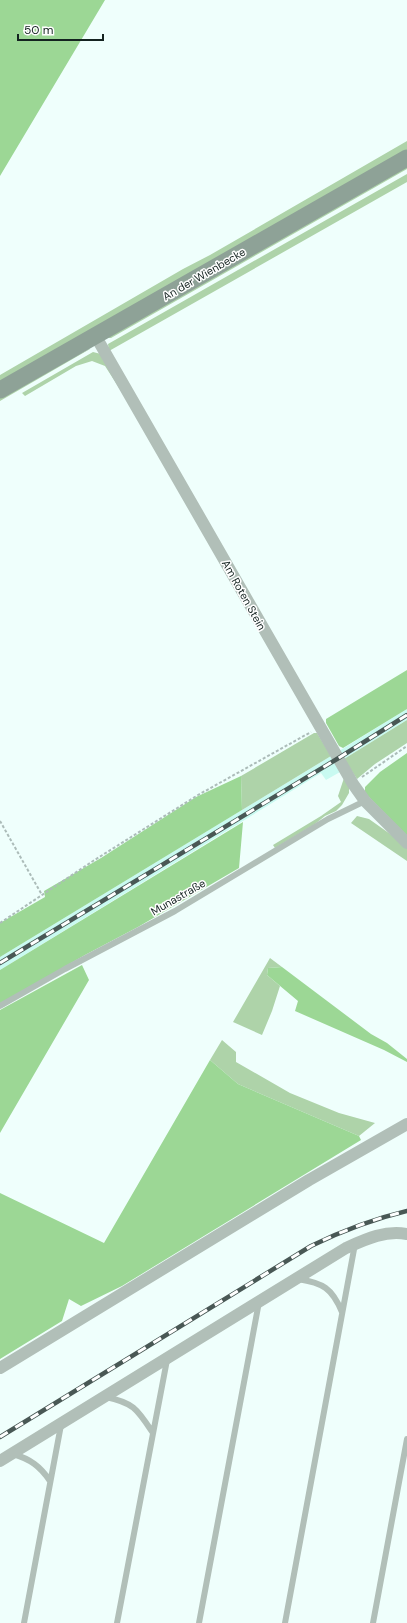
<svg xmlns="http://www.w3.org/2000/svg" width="407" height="1623" font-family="'DM Sans',sans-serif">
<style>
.built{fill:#c9faf1}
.green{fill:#aed3a9}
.forest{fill:#9cd795}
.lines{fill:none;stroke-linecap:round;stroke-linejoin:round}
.path{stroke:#acbcb9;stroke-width:2;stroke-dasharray:3 2;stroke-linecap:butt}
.lane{stroke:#b1bfb8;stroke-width:6}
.street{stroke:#b1bfb8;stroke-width:12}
.secondary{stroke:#8ea297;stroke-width:17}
.rail-casing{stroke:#495855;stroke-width:4.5}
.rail{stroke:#fff;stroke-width:3;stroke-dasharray:9;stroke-linecap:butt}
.labels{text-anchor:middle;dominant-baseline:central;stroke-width:3;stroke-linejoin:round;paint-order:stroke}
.street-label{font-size:11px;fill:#142320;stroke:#fff}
</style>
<rect width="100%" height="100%" fill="#effffc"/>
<path class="built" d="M 407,709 L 407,720 L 344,759 L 339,751 Z
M 331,756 L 340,772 L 326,780 L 321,773 L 0,970 L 0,957 Z"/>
<path class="green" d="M 407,141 L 407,150 L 0,382 L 0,375 L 183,269 L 210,255 Z
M 407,165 L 407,169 L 111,338 L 108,338 L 111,334 Z
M 407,174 L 407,182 L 109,351 L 108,344 Z
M 89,349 L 90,349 L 0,401 L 0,396 Z
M 93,352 L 101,354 L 125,397 L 105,366 L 92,361 L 76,366 L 25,396 L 22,393 Z
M 407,720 L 407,743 L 375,764 L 357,779 L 344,759 Z
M 314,733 L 317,733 L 331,756 L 242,810 L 241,776 Z
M 344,778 L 349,787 L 349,793 L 342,805 L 336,811 L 325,816 L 315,824 L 275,848 L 273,845 L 321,816 L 341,802 L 338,796 Z
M 357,816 L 369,819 L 393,836 L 407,848 L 407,861 L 351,823 Z
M 270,958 L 282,967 L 268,968 L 267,975 L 280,986 L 272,1011 L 262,1035 L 233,1022 Z
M 222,1040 L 236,1052 L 236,1062 L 290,1093 L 339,1113 L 375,1123 L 359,1136 L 238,1084 L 210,1060 Z"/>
<path class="forest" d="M 0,0 L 105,0 L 0,176 Z
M 407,670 L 407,709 L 343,748 L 339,746 L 326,723 L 326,719 Z
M 407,753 L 407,836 L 365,793 L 365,787 L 380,772 Z
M 241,776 L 242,810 L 0,957 L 0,923 L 45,897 L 44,891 L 101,858 L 196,797 Z
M 243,822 L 239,868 L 138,927 L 85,955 L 0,1004 L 0,970 Z
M 82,965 L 89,980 L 0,1133 L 0,1010 Z
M 282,967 L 371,1034 L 387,1043 L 407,1059 L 407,1062 L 384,1050 L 295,1011 L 298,1001 L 267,975 L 268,968 Z
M 210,1060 L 238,1084 L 359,1136 L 361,1140 L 122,1286 L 81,1306 L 69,1299 L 62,1321 L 0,1359 L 0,1193 L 104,1243 Z"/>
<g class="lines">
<path class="path" d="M 362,777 L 407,746
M 0,821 L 42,895
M 0,923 L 93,861 L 198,795 L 311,732"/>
<path class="lane" d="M 0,1006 L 65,969 L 175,911 L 328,819 L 365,801
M 298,1279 C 323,1283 332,1288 342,1312
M 106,1397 C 134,1403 137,1409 153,1433
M 13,1454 C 30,1459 40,1466 50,1481
M 24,1623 L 61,1425
M 117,1623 L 167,1360
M 199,1623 L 259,1302
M 285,1623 L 355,1244
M 373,1623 L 407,1439"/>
<path class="street" d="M 95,335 L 353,784 L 365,801 L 407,843
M 0,1368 L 309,1180 L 407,1124
M 0,1461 L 346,1248 C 366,1239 385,1230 407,1234"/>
<path class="secondary" d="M 0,390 L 407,158"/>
<g class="rail-casing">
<path id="rail" d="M 0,963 L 337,759 L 407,715
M 0,1437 L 311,1246 C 342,1231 373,1219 407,1211"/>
</g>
<use href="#rail" class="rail"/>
</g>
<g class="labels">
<g class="street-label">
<text transform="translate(204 274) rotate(-30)">An der Wienbecke</text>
<text transform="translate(244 595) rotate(61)">Am Roten Stein</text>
<text transform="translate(178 897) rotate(-30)">Munastraße</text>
</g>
</g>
<path d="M18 34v6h85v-6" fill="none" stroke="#142320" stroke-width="2"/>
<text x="24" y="34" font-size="12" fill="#142320" stroke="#ffffff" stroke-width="3" paint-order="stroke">50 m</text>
</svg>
